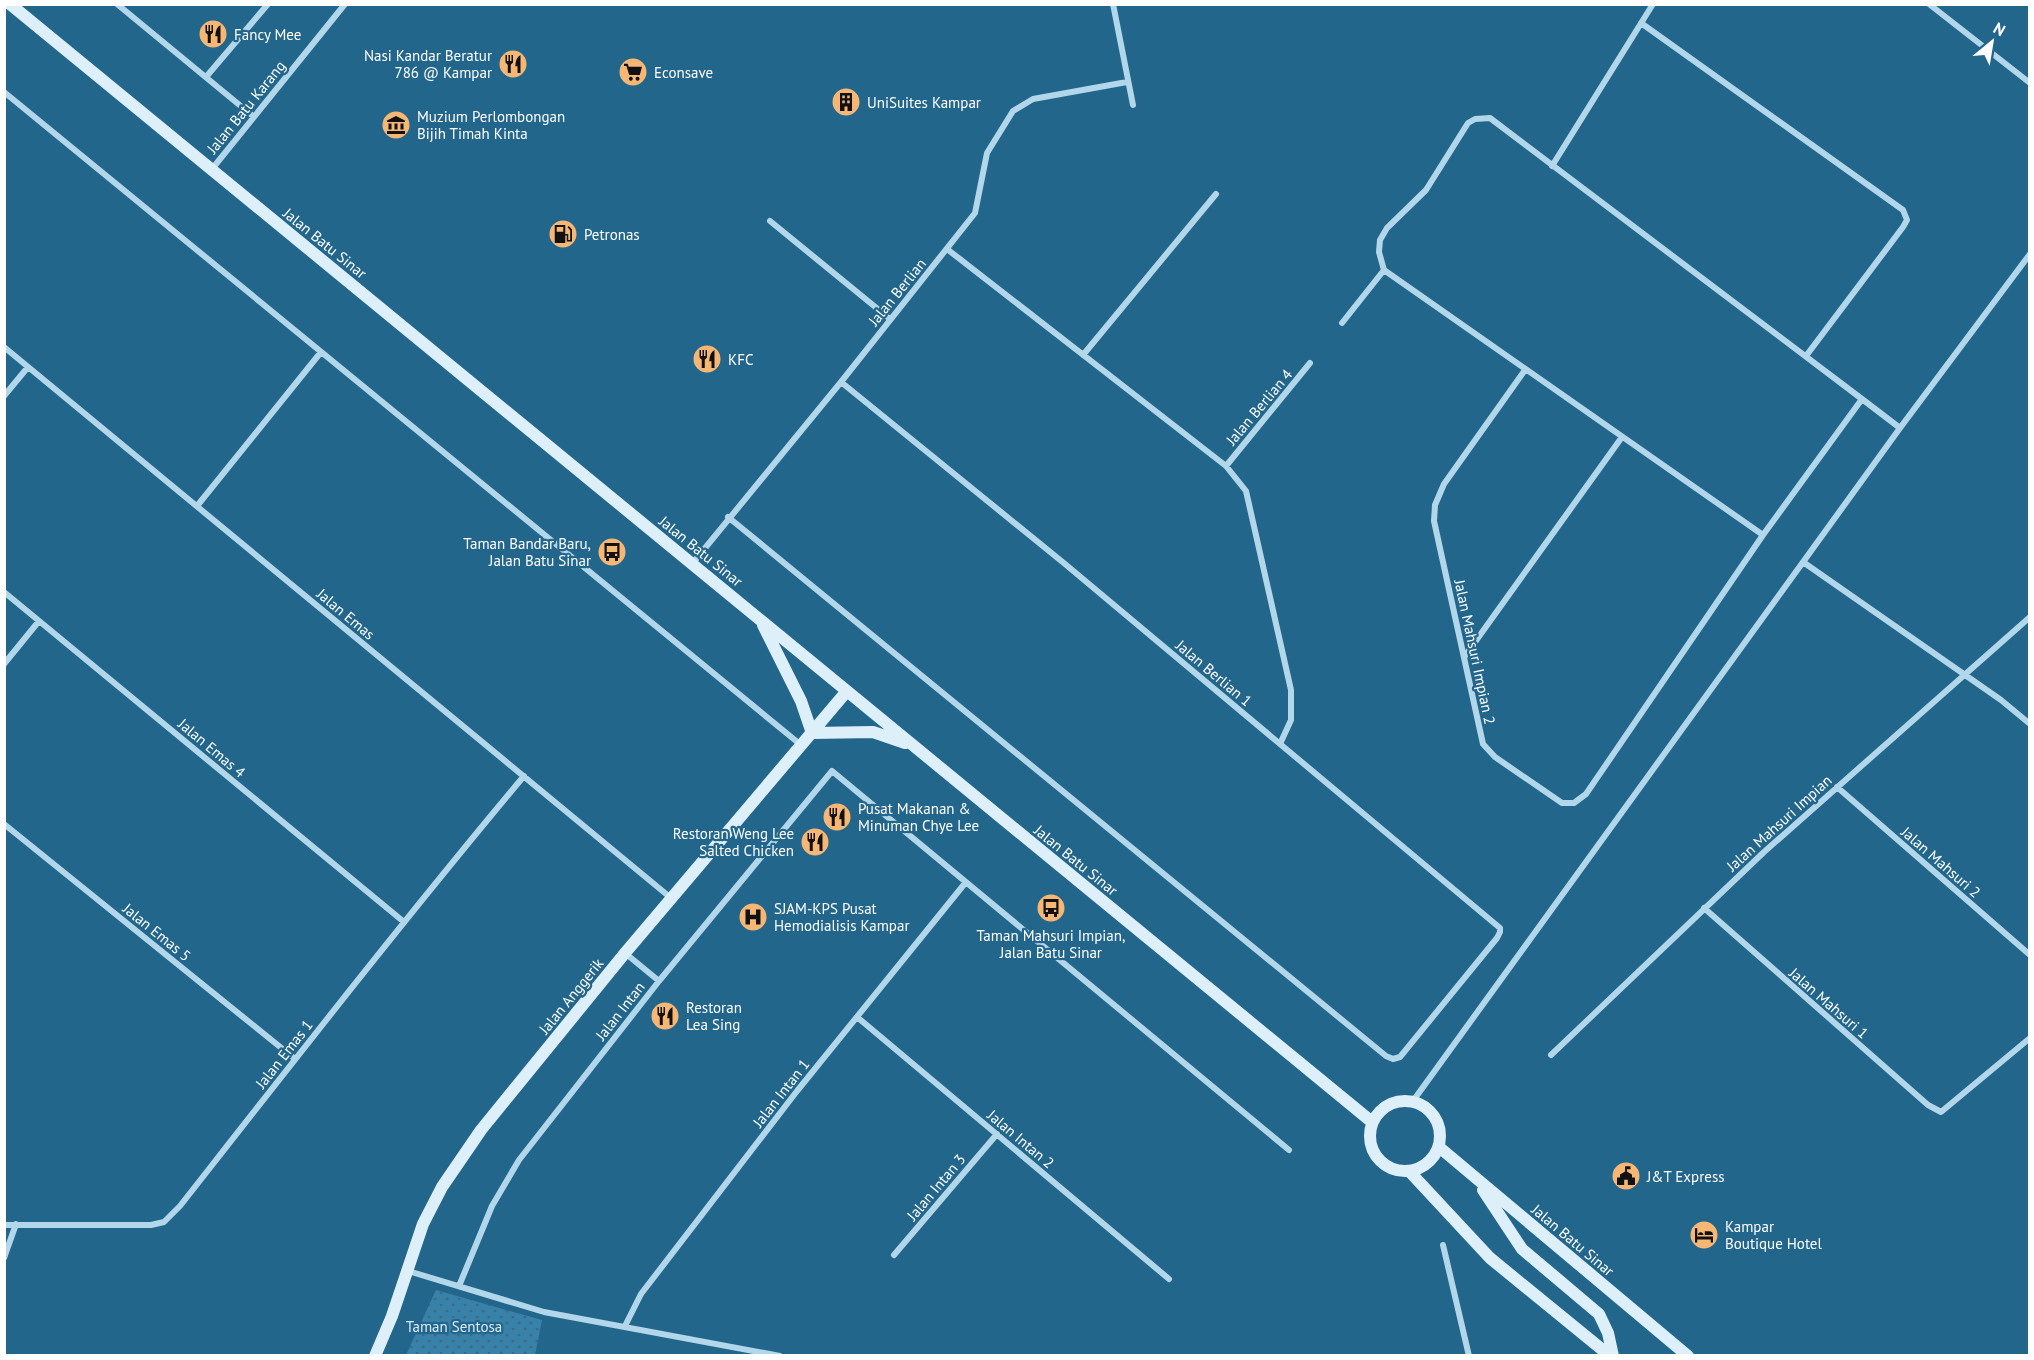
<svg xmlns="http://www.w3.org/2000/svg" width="2034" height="1360" font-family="'PT Sans',sans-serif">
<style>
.grass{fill:url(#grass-dots)}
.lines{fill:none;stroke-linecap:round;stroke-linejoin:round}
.street{stroke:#b2d7eb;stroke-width:6}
.secondary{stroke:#ddeff9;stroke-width:12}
.labels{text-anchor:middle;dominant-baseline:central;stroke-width:4.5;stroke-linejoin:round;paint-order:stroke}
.poi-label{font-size:15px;fill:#fff;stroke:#23668c;text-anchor:start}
.street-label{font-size:15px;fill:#fff;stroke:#23668c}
.park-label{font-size:15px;fill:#d7ecf8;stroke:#23668c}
</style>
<defs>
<pattern id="grass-dots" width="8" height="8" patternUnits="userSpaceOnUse" patternTransform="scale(1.5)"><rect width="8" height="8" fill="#3881a9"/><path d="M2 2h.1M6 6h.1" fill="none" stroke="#41697f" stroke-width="1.8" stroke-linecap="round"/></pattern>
</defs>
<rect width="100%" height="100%" fill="#23668c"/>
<path class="grass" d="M 436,1290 L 542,1320 L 535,1355 L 406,1355 Z"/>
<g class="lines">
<path class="street" d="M 117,4 L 254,117
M 1113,4 L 1133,105
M 1929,4 L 2030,83
M 1641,23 L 1903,210 L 1907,220 L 1903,227 L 1806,356
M 206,77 L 268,4
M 4,92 L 801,745
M 1552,166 L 1653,4
M 212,169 L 345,4
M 770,221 L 890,319
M 947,249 L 1226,466 L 1246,491 L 1291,690 L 1291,720 L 1280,744
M 1342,323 L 1384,270
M 4,347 L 671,898
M 1083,355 L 1216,194
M 1525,370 L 1444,484 L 1435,505 L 1434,521 L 1483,744 L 1495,757 L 1562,803 L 1574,803 L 1586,794 L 1763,535 L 1862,399 L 1490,118 L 1475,119 L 1468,123 L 1426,190 L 1387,228 L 1380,240 L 1379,252 L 1384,270 L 1763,535
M 4,396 L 28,367
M 1862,399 L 1900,428
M 1226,466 L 1310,363
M 197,506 L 321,352
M 728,517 L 1386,1056 L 1393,1059 L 1400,1057 L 1497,938 L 1500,932 L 1500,928 L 1065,564 L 841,382
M 1803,562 L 2001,700 L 2030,724
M 692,564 L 841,382 L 975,213 L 987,153 L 1013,111 L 1033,99 L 1127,82
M 4,592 L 404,922
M 1465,656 L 1622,437
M 4,664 L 39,621
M 1837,787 L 2030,955
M 4,824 L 295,1059
M 1704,908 L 1928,1105 L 1941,1112 L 2030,1038
M 625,953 L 659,981
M 857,1017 L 1169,1279
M 1551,1055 L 1764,852 L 2030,617
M 1413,1101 L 1900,428 L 2030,254
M 4,1225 L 151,1225 L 164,1222 L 180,1206 C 293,1062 406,917 524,776
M 1443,1245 L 1469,1356
M 894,1255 L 997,1134
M 4,1258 L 16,1224
M 408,1271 L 544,1312 L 780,1356
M 459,1286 L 492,1206 L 519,1160 L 659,981 L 832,771 L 1289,1150
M 625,1326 L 641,1294 L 797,1091 L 966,882"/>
<path class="secondary" d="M 10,4 L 1372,1122
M 763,625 L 801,701 L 812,733
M 812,733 L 873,732 L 905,743
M1370 1136a35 35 0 1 1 70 0a35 35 0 1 1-70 0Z
M 1439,1147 L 1688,1356
M 1409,1171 L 1490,1258 L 1610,1356
M 1483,1190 L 1522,1249 L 1599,1314 L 1608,1333 L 1613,1356
M 375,1356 L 392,1316 L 423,1224 L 442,1187 L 481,1130 L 625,953 L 847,691"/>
</g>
<defs>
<g id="restaurant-disc" transform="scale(1.5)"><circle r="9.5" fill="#f6b775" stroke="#23668c"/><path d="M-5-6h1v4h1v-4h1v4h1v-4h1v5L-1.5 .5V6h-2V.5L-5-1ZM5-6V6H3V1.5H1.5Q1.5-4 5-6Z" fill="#111"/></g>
<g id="supermarket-disc" transform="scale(1.5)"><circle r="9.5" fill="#f6b775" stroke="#23668c"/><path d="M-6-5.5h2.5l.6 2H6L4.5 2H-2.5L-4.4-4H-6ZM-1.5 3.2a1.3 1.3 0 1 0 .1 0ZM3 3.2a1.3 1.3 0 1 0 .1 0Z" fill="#111"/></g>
<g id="building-disc" transform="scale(1.5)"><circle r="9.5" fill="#f6b775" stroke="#23668c"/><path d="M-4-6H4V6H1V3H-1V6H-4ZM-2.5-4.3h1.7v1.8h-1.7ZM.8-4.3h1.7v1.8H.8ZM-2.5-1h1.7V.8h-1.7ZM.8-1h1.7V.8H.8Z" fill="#111"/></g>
<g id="museum-disc" transform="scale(1.5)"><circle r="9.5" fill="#f6b775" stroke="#23668c"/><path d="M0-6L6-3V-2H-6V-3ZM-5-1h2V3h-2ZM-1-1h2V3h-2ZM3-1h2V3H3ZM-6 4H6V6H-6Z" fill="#111"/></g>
<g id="fuel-disc" transform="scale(1.5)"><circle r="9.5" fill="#f6b775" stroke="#23668c"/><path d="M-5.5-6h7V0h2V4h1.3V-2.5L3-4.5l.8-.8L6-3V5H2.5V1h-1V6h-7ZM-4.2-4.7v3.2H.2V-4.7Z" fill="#111"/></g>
<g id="bus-disc" transform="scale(1.5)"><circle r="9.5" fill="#f6b775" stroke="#23668c"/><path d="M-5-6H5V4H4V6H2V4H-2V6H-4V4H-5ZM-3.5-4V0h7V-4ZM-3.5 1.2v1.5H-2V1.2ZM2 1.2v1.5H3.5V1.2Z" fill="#111"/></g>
<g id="hospital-disc" transform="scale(1.5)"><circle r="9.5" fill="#f6b775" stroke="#23668c"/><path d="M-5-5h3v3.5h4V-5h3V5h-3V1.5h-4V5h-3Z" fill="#111"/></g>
<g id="civic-disc" transform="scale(1.5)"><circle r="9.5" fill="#f6b775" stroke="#23668c"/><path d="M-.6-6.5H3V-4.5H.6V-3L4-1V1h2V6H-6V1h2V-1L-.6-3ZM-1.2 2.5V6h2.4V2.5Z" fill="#111"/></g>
<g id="hotel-disc" transform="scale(1.5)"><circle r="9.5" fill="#f6b775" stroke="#23668c"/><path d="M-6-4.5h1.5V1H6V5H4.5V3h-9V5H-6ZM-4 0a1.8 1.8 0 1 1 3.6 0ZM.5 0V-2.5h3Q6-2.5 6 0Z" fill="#111"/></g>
</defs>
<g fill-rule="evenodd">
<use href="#restaurant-disc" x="213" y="34"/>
<use href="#restaurant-disc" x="513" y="64"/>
<use href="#supermarket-disc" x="633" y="72"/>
<use href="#building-disc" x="846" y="102"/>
<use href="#museum-disc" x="396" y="125"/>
<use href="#fuel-disc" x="563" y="234"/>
<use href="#restaurant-disc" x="707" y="359"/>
<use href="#bus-disc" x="612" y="552"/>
<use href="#restaurant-disc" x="837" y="817"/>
<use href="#restaurant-disc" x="815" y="842"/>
<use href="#bus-disc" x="1051" y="908"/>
<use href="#hospital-disc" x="753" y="917"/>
<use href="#restaurant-disc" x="665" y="1016"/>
<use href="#civic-disc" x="1626" y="1176"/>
<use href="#hotel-disc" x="1704" y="1235"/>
</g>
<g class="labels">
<g class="poi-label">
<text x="234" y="34">Fancy Mee</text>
<text x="492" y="55" text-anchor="end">Nasi Kandar Beratur<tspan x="492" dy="17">786 @ Kampar</tspan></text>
<text x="654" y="72">Econsave</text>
<text x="867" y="102">UniSuites Kampar</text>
<text x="417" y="116">Muzium Perlombongan<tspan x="417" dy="17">Bijih Timah Kinta</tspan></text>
<text x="584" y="234">Petronas</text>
<text x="728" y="359">KFC</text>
<text x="591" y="543" text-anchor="end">Taman Bandar Baru,<tspan x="591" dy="17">Jalan Batu Sinar</tspan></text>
<text x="858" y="808">Pusat Makanan &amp;<tspan x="858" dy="17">Minuman Chye Lee</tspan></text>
<text x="794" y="833" text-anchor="end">Restoran Weng Lee<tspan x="794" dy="17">Salted Chicken</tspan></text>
<text x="774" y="908">SJAM-KPS Pusat<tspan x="774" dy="17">Hemodialisis Kampar</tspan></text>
<text x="1051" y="935" text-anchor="middle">Taman Mahsuri Impian,<tspan x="1051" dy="17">Jalan Batu Sinar</tspan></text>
<text x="686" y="1007">Restoran<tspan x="686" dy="17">Lea Sing</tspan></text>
<text x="1647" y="1176">J&amp;T Express</text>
<text x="1725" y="1226">Kampar<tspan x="1725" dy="17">Boutique Hotel</tspan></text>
</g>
<g class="street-label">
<text transform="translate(246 107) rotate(-51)">Jalan Batu Karang</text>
<text transform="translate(325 243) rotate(39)">Jalan Batu Sinar</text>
<text transform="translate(897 292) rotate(-51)">Jalan Berlian</text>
<text transform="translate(1259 407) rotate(-50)">Jalan Berlian 4</text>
<text transform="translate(701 551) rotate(39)">Jalan Batu Sinar</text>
<text transform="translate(346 614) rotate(40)">Jalan Emas</text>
<text transform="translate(1475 652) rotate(78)">Jalan Mahsuri Impian 2</text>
<text transform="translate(1214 673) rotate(40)">Jalan Berlian 1</text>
<text transform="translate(212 748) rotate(40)">Jalan Emas 4</text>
<text transform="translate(1779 823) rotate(-42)">Jalan Mahsuri Impian</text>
<text transform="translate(1076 860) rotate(39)">Jalan Batu Sinar</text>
<text transform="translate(1941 862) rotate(41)">Jalan Mahsuri 2</text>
<text transform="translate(157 932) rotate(39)">Jalan Emas 5</text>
<text transform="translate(571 996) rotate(-51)">Jalan Anggerik</text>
<text transform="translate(1829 1003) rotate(41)">Jalan Mahsuri 1</text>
<text transform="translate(620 1011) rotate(-52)">Jalan Intan</text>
<text transform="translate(284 1054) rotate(-52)">Jalan Emas 1</text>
<text transform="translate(781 1093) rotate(-52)">Jalan Intan 1</text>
<text transform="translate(1021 1139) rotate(40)">Jalan Intan 2</text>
<text transform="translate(936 1187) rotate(-50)">Jalan Intan 3</text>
<text transform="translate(1573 1240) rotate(40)">Jalan Batu Sinar</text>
</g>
<g class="park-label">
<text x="454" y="1326">Taman Sentosa</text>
</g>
</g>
<rect width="2034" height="1360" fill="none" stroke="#ffffff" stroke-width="12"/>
<g transform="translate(1992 42) rotate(30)" stroke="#23668c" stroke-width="4.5" paint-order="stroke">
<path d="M0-4.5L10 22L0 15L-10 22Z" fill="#ffffff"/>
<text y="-9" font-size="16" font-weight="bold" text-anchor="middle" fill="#ffffff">N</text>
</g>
</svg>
